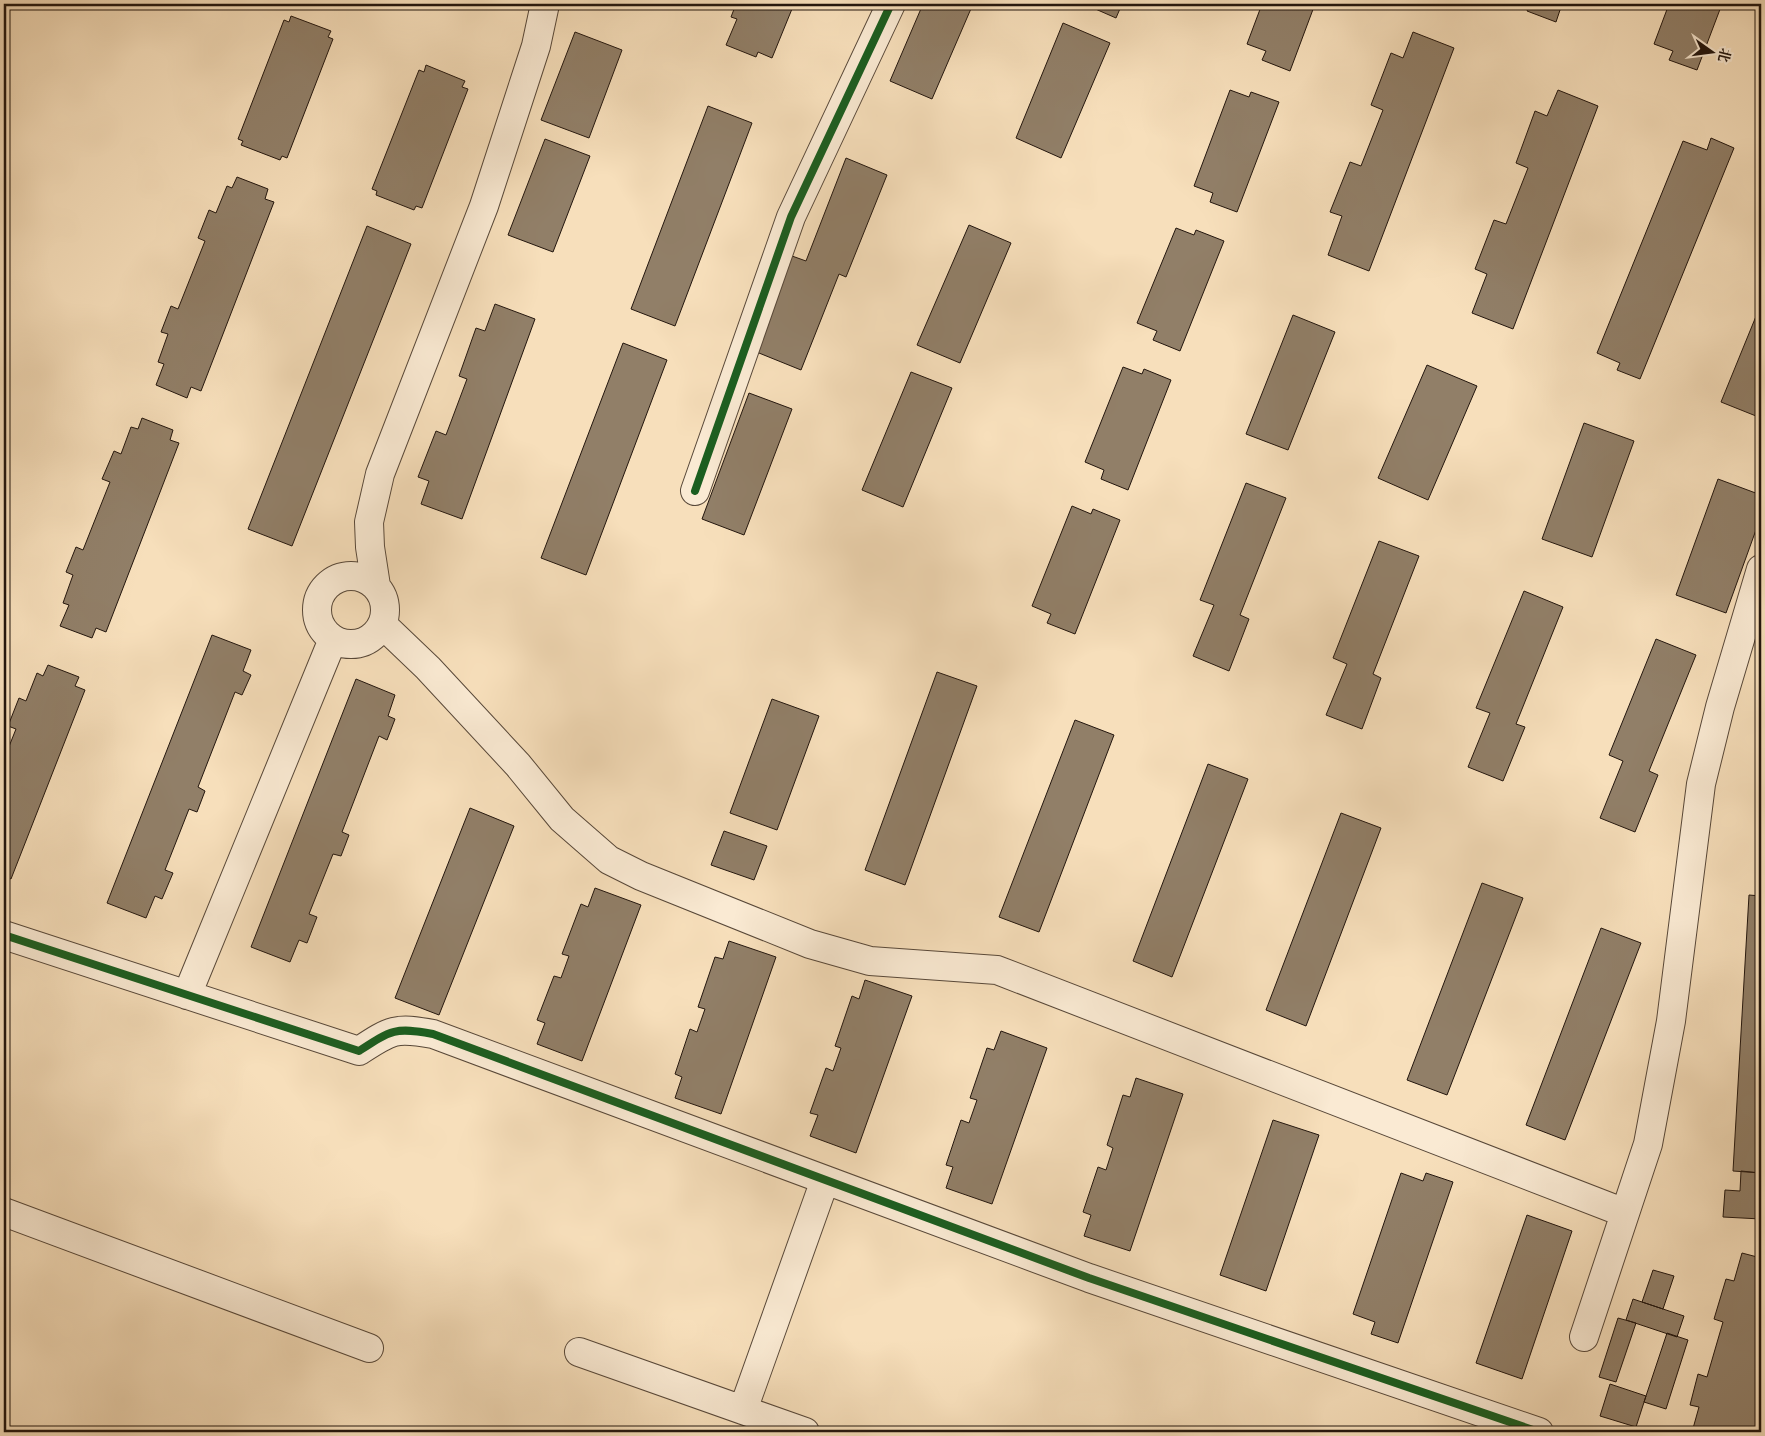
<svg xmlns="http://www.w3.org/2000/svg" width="1765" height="1436" font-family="'IM FELL French Canon','Noto Serif SC',serif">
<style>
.building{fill:#917f68;stroke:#23160e}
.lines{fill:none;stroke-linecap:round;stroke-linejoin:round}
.minor-casing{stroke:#584839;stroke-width:30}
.minor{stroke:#faead3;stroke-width:28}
.cycleway-casing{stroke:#faead3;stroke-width:11}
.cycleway{stroke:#1b5e20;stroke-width:8}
</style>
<rect width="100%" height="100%" fill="#f7dfbb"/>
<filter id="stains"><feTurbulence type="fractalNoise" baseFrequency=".004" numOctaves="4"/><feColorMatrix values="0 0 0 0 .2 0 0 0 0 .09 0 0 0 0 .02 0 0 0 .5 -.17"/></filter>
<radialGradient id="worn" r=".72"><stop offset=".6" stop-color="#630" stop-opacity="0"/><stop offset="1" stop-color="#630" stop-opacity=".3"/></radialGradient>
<path class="building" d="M 736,4 L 794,4 L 772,58 L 758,52 L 756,57 L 726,45 L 737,19 L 731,17 Z
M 923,4 L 973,4 L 932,99 L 890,81 Z
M 1084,4 L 1122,4 L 1116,18 Z
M 1262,4 L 1315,4 L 1290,71 L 1262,60 L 1266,51 L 1247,44 Z
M 1530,4 L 1562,4 L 1556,22 L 1527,11 Z
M 1669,4 L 1722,4 L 1697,70 L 1669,60 L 1673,51 L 1654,44 Z
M 291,16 L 331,31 L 328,37 L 333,39 L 287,158 L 282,156 L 280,160 L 241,145 L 243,141 L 238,139 L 284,20 L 289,22 Z
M 1063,23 L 1110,43 L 1061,158 L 1016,138 Z
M 575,32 L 622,50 L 589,138 L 541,120 Z
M 1413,32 L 1454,48 L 1369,271 L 1328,255 L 1342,216 L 1330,212 L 1350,162 L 1361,166 L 1383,110 L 1371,105 L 1391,53 L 1403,58 Z
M 426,65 L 465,81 L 462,87 L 468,89 L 422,208 L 416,206 L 414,210 L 376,195 L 377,191 L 372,189 L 419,70 L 424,72 Z
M 1230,90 L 1249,97 L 1251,92 L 1279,102 L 1237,212 L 1210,202 L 1213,193 L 1194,186 Z
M 1558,90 L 1598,106 L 1513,329 L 1472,313 L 1487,274 L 1475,269 L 1494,220 L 1506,224 L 1528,168 L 1516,163 L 1535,111 L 1547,116 Z
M 708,106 L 752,123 L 675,326 L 631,309 Z
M 1711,138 L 1734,148 L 1640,379 L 1617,370 L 1620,363 L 1597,353 L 1683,141 L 1707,150 Z
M 545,139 L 590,156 L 553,252 L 508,235 Z
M 846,158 L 887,175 L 846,277 L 839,274 L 801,370 L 754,351 L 792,256 L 806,261 Z
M 237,177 L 268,189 L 265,199 L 274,202 L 201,391 L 191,387 L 187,398 L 156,385 L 164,364 L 158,362 L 168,334 L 161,332 L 171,306 L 178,309 L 205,241 L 198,238 L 209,210 L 216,213 L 227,186 L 232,188 Z
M 969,225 L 1011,243 L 960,363 L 917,345 Z
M 367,226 L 411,244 L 292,546 L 248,529 Z
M 1176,228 L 1194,235 L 1196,230 L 1224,241 L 1180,351 L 1153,340 L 1157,331 L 1137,323 Z
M 495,304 L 535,319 L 462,519 L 421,504 L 429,481 L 418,477 L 436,431 L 446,435 L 467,379 L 459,376 L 476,328 L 485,331 Z
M 1761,304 L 1761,418 L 1721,402 Z
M 1293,315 L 1335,332 L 1288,450 L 1246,434 Z
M 623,343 L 667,360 L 586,575 L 541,558 Z
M 1427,365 L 1477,386 L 1428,500 L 1378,478 Z
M 1123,367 L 1142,374 L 1144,369 L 1171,380 L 1128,490 L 1101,479 L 1104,470 L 1085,462 Z
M 911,372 L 952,388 L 903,507 L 862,490 Z
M 749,393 L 792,409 L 744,535 L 702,519 Z
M 142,418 L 173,430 L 170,440 L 179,443 L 106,632 L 96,628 L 92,638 L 60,626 L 69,605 L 63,603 L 73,575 L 66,572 L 76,547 L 83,550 L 110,482 L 102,479 L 114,451 L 121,454 L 131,427 L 138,429 Z
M 1584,423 L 1634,441 L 1592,557 L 1542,539 Z
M 1718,479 L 1761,495 L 1761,516 L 1726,613 L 1676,595 Z
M 1246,483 L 1286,498 L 1240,615 L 1249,619 L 1229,671 L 1193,656 L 1214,605 L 1200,600 Z
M 1072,506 L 1091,514 L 1093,509 L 1120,520 L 1075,634 L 1047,623 L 1051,614 L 1032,606 Z
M 1379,541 L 1419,556 L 1373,674 L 1381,678 L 1362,729 L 1326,715 L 1347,664 L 1333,658 Z
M 1524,591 L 1563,607 L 1516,724 L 1525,727 L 1503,781 L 1468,767 L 1490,713 L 1476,708 Z
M 212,635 L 251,650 L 243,671 L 251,675 L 242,695 L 235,692 L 198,787 L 205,791 L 197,812 L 189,809 L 165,870 L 173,873 L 162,899 L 155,896 L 146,918 L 107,903 Z
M 1656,639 L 1696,655 L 1649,771 L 1658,775 L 1635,832 L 1600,818 L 1623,761 L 1609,755 Z
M 48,665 L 79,677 L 75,686 L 85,690 L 11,879 L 4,876 L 4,759 L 16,729 L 8,726 L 19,698 L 26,701 L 37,673 L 43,676 Z
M 937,672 L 977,686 L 905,885 L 865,870 Z
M 356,679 L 395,695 L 388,716 L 395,719 L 387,740 L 379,736 L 342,832 L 349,835 L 341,856 L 333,854 L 309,914 L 317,917 L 307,943 L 299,940 L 290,962 L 251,947 Z
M 772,699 L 819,716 L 777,830 L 730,813 Z
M 1075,720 L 1114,735 L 1039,932 L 999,917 Z
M 1208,764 L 1248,779 L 1172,977 L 1133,961 Z
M 470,808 L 514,826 L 439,1015 L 395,998 Z
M 1341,813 L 1381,828 L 1306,1026 L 1266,1010 Z
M 724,831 L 767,846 L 754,880 L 711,865 Z
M 1482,883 L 1523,898 L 1447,1095 L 1407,1080 Z
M 595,888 L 641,905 L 582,1061 L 537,1044 L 545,1023 L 537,1020 L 554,976 L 561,978 L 569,956 L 562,954 L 581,904 L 588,907 Z
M 1749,895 L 1761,896 L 1761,1173 L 1733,1171 Z
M 1601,928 L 1641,943 L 1565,1140 L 1526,1125 Z
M 729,941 L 776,957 L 721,1114 L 675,1098 L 682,1077 L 675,1074 L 690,1029 L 697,1032 L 705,1009 L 698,1007 L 715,957 L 723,959 Z
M 865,980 L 912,996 L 856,1153 L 810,1136 L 818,1115 L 810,1113 L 826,1068 L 833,1071 L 841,1048 L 835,1046 L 852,996 L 859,999 Z
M 1001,1031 L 1047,1048 L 992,1204 L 946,1188 L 953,1167 L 946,1165 L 961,1120 L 969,1123 L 977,1100 L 970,1098 L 987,1048 L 994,1050 Z
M 1136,1078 L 1183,1094 L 1130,1251 L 1084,1236 L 1091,1215 L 1083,1212 L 1098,1167 L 1106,1170 L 1113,1148 L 1107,1145 L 1123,1095 L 1130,1097 Z
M 1273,1120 L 1319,1135 L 1266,1291 L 1220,1275 Z
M 1741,1171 L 1761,1173 L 1761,1219 L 1723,1217 L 1725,1190 L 1740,1191 Z
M 1401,1173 L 1423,1181 L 1426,1173 L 1453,1182 L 1398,1343 L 1371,1334 L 1375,1322 L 1353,1314 Z
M 1527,1215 L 1572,1231 L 1522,1379 L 1476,1363 Z
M 1742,1253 L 1761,1258 L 1761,1425 L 1759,1432 L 1692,1432 L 1699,1407 L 1690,1405 L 1698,1374 L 1707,1377 L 1723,1322 L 1714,1319 L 1726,1279 L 1734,1281 Z
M 1653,1270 L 1674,1276 L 1663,1309 L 1642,1302 Z
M 1633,1299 L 1684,1316 L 1677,1337 L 1626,1320 Z
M 1618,1318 L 1636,1323 L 1616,1382 L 1599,1377 Z
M 1667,1333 L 1688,1340 L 1666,1409 L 1644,1402 Z
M 1610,1384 L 1646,1396 L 1636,1427 L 1600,1416 Z"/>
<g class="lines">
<g class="minor-casing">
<path id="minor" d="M 695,491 L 791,217 L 891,4
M317 610a34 34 0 1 1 68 0a34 34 0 1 1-68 0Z
M 376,586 L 370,547 L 369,522 L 380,474 L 484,206 L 536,46 L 545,4
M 382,624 L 428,668 L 518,765 L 562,819 L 609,860 L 641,876 L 810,944 L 870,961 L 997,970 L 1625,1213
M 4,935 L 359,1051 C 391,1030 395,1027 433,1034 L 1089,1278 L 1539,1432
M 187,995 L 333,639
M 4,1212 L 369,1348
M 1584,1337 L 1648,1144 L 1671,1021 L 1701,784 L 1720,707 L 1761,569
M 579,1352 L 805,1432
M 743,1410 L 825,1180"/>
</g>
<use href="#minor" class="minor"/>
<g class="cycleway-casing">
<path id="cycleway" d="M 695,491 L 791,217 L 891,4
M 4,935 L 359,1051 C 391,1030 395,1027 433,1034 L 1089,1278 L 1539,1432"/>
</g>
<use href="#cycleway" class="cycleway"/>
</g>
<rect width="1765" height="1436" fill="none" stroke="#f7dfbb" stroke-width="20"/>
<rect x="5" y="5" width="1755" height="1426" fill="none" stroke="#23160e" stroke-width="2.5"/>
<rect x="10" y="10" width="1745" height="1416" fill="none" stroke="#23160e"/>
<g transform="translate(1712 52) rotate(104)" stroke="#faead3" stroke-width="4" paint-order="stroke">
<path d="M0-4L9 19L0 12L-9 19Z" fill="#23160e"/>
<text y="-8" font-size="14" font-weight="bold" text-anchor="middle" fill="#23160e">北</text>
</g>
<rect width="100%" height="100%" filter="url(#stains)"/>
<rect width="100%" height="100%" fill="url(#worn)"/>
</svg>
